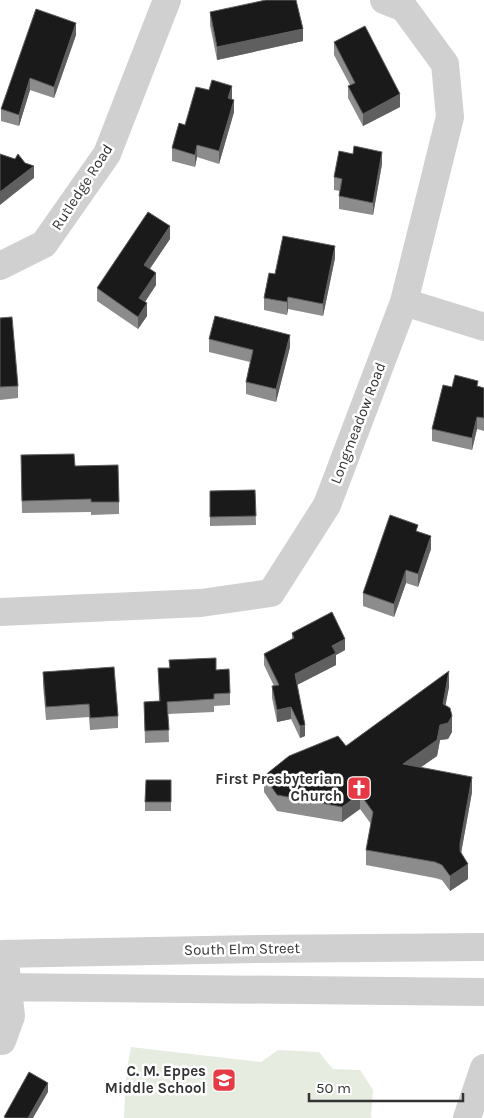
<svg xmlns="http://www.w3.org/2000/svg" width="484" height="1118" font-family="Karla,sans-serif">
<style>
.pitch{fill:#e6ecdf}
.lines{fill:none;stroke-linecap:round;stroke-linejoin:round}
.minor{stroke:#d0d0d0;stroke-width:28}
.wall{fill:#8c8c8c}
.shaded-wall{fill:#5f5f5f}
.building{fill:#1a1a1a;stroke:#5f5f5f}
.labels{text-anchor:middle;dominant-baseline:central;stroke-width:5;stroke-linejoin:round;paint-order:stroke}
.street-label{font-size:15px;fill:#333;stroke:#fff}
.poi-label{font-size:15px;font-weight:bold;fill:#333;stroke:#fff;text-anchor:end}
</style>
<rect width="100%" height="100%" fill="#fff"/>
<path class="pitch" d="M 131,1047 L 261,1062 L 278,1050 L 319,1052 L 333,1069 L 360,1070 L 373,1090 L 371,1116 L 372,1118 L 124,1118 L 126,1075 Z"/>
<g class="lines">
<path class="minor" d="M 0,266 L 44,244 L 107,154 L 167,0
M 404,302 L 484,327
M 0,612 L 201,603 L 271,593 L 327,505 L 404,302 L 450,117 L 445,64 L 404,8 L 384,0
M 0,954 L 256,949 L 484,947
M 0,987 L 484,992
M 0,1041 L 2,1041 L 11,1016 L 6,970
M 467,1118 L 484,1068"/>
</g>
<path class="wall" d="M 210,12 L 303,41 L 217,60 L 210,25 Z
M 76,23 L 76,35 L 54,98 L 30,90 L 19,126 L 1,121 L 1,109 Z
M 334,42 L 400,107 L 363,126 L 348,98 L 348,86 L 350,85 L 334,55 Z
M 232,98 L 234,112 L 219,164 L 197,157 L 195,167 L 172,161 L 172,148 L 185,125 Z
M 382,164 L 373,215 L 339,209 L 339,196 L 340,191 L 334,190 L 334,177 Z
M 170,239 L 150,269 L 156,285 L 145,302 L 147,316 L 138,329 L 97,301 L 97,288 Z
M 335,258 L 323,316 L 288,309 L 287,315 L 264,310 L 264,298 L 275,274 Z
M 0,318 L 18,386 L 18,398 L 0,400 Z
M 209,339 L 290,347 L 276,402 L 246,394 L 246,382 L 250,362 L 209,352 Z
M 478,386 L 484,388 L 484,431 L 477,429 L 472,450 L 432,441 L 432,429 L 452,387 Z
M 75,466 L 119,502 L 119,514 L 91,515 L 91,512 L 22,513 L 21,468 Z
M 255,490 L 256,525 L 210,526 L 210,491 Z
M 418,532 L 431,549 L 418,587 L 406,583 L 394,617 L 363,606 L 363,593 Z
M 292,633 L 345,650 L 336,655 L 336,665 L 297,685 L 305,736 L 300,738 L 291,719 L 277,722 L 272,698 L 272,686 L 274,686 L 264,665 L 264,654 L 292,639 Z
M 169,660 L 216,670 L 230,693 L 230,705 L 214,706 L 214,712 L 168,714 L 169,742 L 145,743 L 144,702 L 159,701 L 158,668 L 169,668 Z
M 43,672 L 118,716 L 118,728 L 90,730 L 89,717 L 46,720 L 43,685 Z
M 449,687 L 445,705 L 452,732 L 448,739 L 440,740 L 437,756 L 420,767 L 472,792 L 461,853 L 468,879 L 450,891 L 442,880 L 435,878 L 366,865 L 366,850 L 371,824 L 360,809 L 342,822 L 277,811 L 264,792 L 264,776 L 346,746 Z
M 171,780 L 171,811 L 145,811 L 145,802 Z"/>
<path class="shaded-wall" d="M 76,23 L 76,35 L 54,98 L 54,87 Z
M 303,29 L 303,41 L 217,60 L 217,47 Z
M 30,78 L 30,90 L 19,126 L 19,115 Z
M 232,86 L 232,98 L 228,111 L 228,98 Z
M 400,94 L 400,107 L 363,126 L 363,114 Z
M 234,100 L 234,112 L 219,164 L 219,151 Z
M 197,145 L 197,157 L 195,167 L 195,155 Z
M 382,152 L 382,164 L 373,215 L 373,203 Z
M 34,166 L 34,178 L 0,205 L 0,192 Z
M 170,226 L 170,239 L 144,277 L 144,265 Z
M 335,246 L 335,258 L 323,316 L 323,304 Z
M 156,273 L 156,285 L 139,311 L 139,298 Z
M 288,297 L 288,309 L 287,315 L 287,302 Z
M 147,303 L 147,316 L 138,329 L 138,317 Z
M 290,335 L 290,347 L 276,402 L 276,389 Z
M 477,417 L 477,429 L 472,450 L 472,438 Z
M 431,536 L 431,549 L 418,587 L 418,574 Z
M 406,570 L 406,583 L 394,617 L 394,604 Z
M 345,639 L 345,650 L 336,655 L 336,665 L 295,686 L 295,674 L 332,646 Z
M 449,671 L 449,687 L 443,719 L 443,704 Z
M 291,707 L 291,719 L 277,722 L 277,710 Z
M 452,716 L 452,732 L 448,739 L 440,740 L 437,756 L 403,780 L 403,764 L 440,725 Z
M 305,725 L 305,736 L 300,738 L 300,726 Z
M 472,777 L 472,792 L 460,859 L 460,844 Z
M 360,794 L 360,809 L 342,822 L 342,807 Z
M 468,864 L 468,879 L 450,891 L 450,876 Z
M 48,1083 L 48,1092 L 33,1118 L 28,1118 Z"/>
<path class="building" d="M 266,0 L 296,0 L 303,29 L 217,47 L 210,12 Z
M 36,9 L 76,23 L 54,87 L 30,78 L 19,115 L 1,109 Z
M 365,26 L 400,94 L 363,114 L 348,86 L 355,83 L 334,42 Z
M 212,80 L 232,86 L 228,98 L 234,100 L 219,151 L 197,145 L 195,155 L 172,148 L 179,123 L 185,125 L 196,87 L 209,90 Z
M 354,146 L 382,152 L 373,203 L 339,196 L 342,179 L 334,177 L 339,151 L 353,154 Z
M 0,154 L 15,159 L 18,154 L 25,163 L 34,166 L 0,192 Z
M 148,212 L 170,226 L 144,265 L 156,273 L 139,298 L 147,303 L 138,317 L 97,288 Z
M 283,236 L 335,246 L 323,304 L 288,297 L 287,302 L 264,298 L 269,273 L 275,274 Z
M 215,316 L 290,335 L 276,389 L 246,382 L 253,350 L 209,339 Z
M 12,317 L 18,386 L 0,387 L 0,318 Z
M 455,375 L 478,381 L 477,386 L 484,388 L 484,418 L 477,417 L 472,438 L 432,429 L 443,385 L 452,387 Z
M 74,454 L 75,466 L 118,465 L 119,502 L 91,502 L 91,499 L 22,501 L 21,455 Z
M 255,490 L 256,516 L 210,517 L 210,491 Z
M 390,515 L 418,525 L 416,531 L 431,536 L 418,574 L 406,570 L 394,604 L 363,593 Z
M 332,612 L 345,639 L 332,646 L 336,653 L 295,674 L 305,725 L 300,726 L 291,707 L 277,710 L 272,686 L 279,685 L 264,654 L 294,638 L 292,633 Z
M 216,658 L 216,670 L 229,669 L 230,693 L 214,694 L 214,699 L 167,702 L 169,730 L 145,731 L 144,702 L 160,701 L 158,668 L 170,668 L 169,660 Z
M 114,667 L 118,716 L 90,718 L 89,704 L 46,707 L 43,672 Z
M 449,671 L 443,704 L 450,708 L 452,716 L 448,723 L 440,725 L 437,740 L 403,764 L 472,777 L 460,844 L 460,851 L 468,864 L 450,876 L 442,865 L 435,862 L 366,850 L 373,812 L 360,794 L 342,807 L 277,795 L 264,776 L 289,756 L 338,736 L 346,746 Z
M 146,780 L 171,780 L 171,802 L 145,802 Z
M 29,1072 L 48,1083 L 28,1118 L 6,1118 L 4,1117 Z"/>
<defs>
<g id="church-square" transform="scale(1.25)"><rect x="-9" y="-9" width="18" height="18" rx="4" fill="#e63946" stroke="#fff"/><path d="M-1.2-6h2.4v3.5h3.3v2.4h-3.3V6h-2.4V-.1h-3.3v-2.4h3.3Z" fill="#fff"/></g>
<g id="school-square" transform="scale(1.25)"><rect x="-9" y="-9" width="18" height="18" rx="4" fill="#e63946" stroke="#fff"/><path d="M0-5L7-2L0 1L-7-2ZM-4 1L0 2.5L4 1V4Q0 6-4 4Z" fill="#fff"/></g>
</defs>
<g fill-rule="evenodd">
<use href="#church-square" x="359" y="788"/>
<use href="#school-square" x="224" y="1080"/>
</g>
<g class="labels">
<g class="street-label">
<text transform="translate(82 187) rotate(-57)">Rutledge Road</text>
<text transform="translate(358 423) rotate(-69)">Longmeadow Road</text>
<text transform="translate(242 949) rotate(-1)">South Elm Street</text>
</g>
<g class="poi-label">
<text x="342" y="779">First Presbyterian<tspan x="342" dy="17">Church</tspan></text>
<text x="206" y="1071">C. M. Eppes<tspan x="206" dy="17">Middle School</tspan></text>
</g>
</g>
<path d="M309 1093v8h154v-8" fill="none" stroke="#333333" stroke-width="2.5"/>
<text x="316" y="1093" font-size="15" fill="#333333" stroke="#ffffff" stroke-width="4" paint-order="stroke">50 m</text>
</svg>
